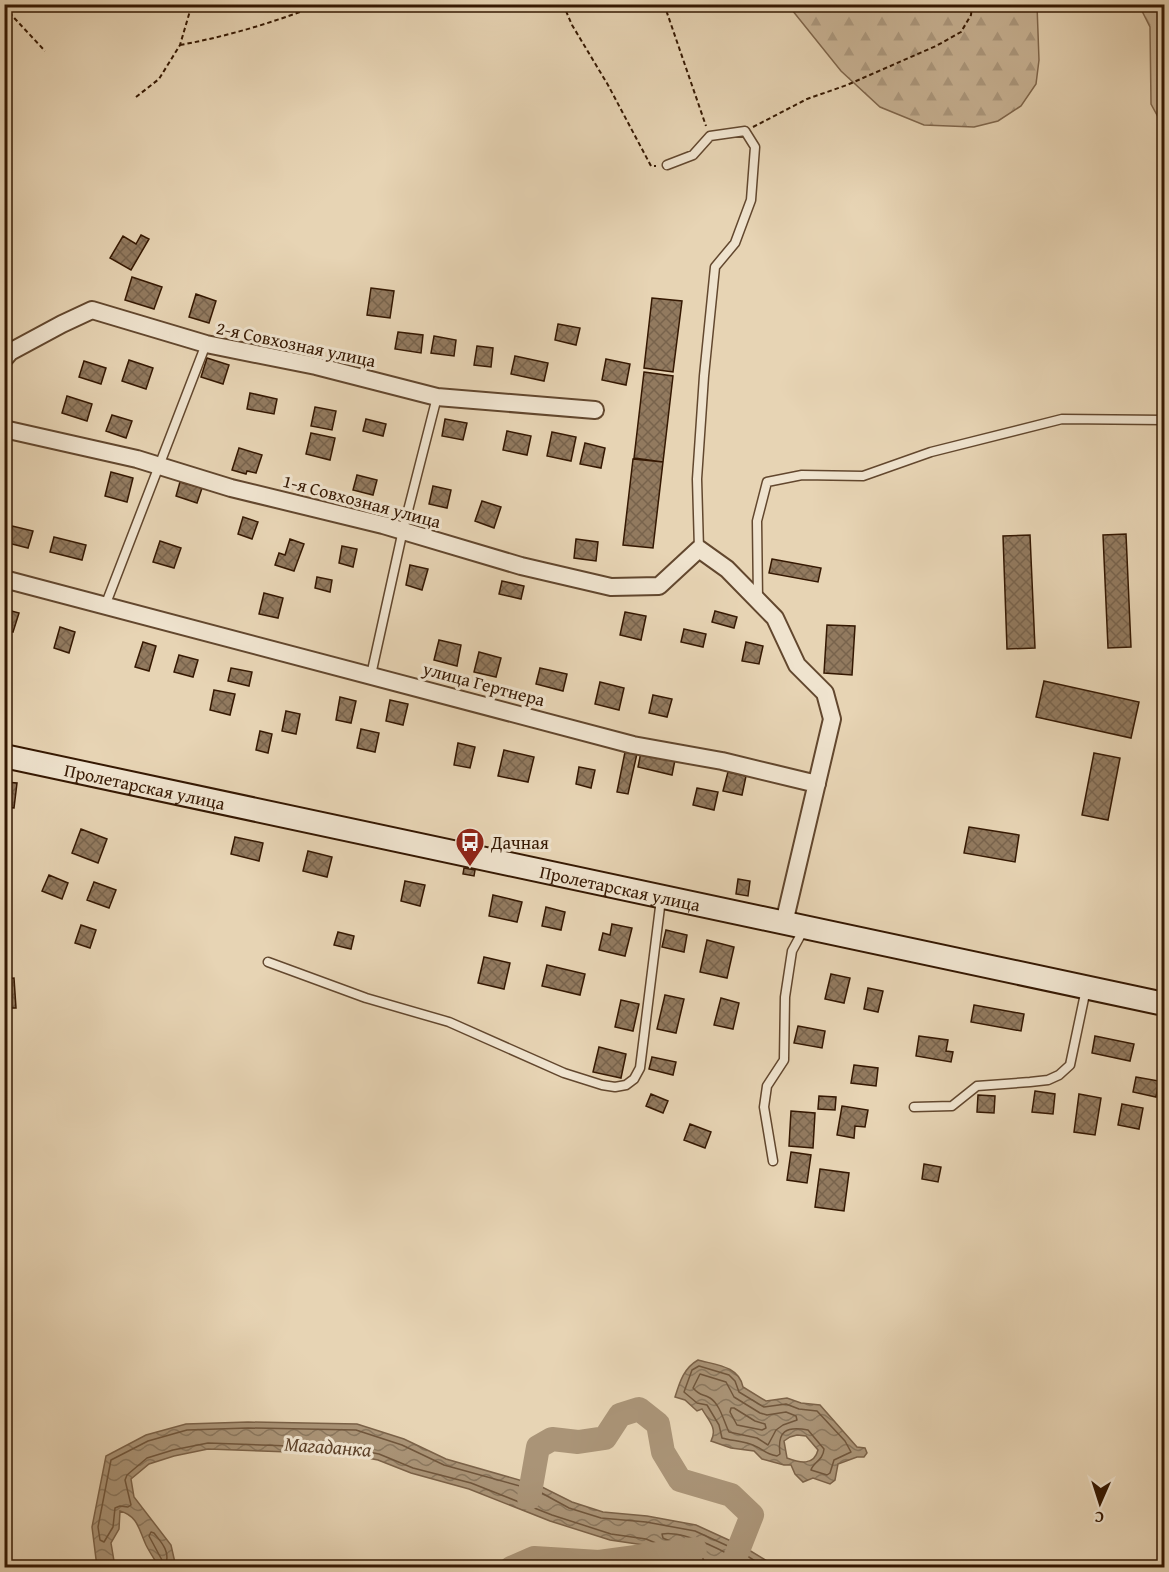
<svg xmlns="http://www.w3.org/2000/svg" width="1169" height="1572" font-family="'Gentium Book Plus',serif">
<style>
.forest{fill:url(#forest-firs);stroke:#7f664c;stroke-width:1.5}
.water{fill:url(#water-waves);stroke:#7b6248;stroke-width:1.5;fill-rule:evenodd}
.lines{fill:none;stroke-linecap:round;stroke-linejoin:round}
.shore{stroke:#70563c;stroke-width:1.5}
.river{stroke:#aa9477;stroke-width:24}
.building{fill:url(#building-cross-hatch);stroke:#351802;stroke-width:1.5}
.lane-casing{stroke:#62472e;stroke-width:11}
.street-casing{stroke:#62472e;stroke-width:20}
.secondary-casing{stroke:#351802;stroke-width:26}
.path{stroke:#351802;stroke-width:2;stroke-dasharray:4.5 3;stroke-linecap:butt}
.lane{stroke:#efe3ce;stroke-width:8}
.street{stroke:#efe3ce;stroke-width:16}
.secondary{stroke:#efe3ce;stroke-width:22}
.labels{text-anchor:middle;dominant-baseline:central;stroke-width:6;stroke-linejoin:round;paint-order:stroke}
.street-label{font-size:18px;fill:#351802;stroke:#efe3ce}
.poi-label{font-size:18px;fill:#351802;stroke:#efe3ce;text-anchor:start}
.water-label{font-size:20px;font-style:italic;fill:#5e432b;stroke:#efe3ce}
</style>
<defs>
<pattern id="forest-firs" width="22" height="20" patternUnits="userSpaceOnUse" patternTransform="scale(1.5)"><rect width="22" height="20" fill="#c9b496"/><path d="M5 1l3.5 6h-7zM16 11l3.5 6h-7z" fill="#ad9a80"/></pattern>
<pattern id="water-waves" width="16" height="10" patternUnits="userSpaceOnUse" patternTransform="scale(1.5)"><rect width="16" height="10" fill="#aa9477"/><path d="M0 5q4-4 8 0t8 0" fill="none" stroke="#8b785f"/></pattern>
<pattern id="building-cross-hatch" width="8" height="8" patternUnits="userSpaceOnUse" patternTransform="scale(1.5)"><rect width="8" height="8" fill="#927a5f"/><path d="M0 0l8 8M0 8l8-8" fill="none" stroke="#78634c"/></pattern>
</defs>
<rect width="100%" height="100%" fill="#e7d4b4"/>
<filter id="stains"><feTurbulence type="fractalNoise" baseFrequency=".00333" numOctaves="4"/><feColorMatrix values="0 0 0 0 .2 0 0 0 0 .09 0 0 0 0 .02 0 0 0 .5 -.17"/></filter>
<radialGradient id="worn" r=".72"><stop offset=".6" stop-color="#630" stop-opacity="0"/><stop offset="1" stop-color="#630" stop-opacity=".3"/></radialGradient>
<path class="forest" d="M 788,5 L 1037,5 L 1039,60 L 1036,84 L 1021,106 L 998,121 L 974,127 L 924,125 L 880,107 L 841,71 Z
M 1139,5 L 1164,5 L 1164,128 L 1151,104 L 1150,27 Z"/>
<path class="water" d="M 698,1360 C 716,1365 739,1366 743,1387 L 766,1401 L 787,1398 L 801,1403 L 820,1405 L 857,1447 L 865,1448 L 867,1453 L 864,1457 L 857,1457 L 838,1464 L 835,1480 L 830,1484 L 813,1478 L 803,1482 L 795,1474 L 791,1465 L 784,1465 L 762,1459 L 754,1451 L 731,1448 L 711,1441 C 718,1428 708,1420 702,1409 L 697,1411 L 685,1400 L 675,1397 C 680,1381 684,1368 698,1360 ZM 797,1435 L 806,1436 L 818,1450 C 814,1466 800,1463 787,1458 L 784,1441 L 790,1437 Z
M 248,1422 L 357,1424 L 404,1439 L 446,1459 L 540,1486 L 572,1502 L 603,1512 L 647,1516 L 696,1525 L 744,1547 L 777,1567 L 700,1567 L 644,1545 L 610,1540 L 550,1521 L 469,1489 L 411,1473 L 378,1460 L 347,1454 L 208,1449 L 174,1456 L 149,1464 L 131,1479 L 134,1497 L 171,1545 L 176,1567 L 159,1567 C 155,1560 150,1553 146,1545 C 139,1530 138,1516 120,1511 L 119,1529 L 111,1543 L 115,1567 L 97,1567 L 92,1527 L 106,1456 L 146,1435 L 186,1424 Z"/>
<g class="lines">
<path class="shore" d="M 699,1366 L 729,1375 L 735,1381 L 739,1392 L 764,1407 L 786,1404 L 799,1409 L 817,1411 L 845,1441 L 851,1452 L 834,1460 L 830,1473 L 827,1475 L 811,1470 C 813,1462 823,1461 824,1449 L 808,1430 C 786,1426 777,1431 780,1454 L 777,1456 C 763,1453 765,1450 755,1446 C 745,1441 732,1441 722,1438 L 719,1425 L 707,1405 L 697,1403 L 684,1392 L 692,1370 Z
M 700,1374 L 726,1382 L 734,1397 L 760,1413 L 767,1415 L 786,1412 L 796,1416 L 797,1420 L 783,1425 L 776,1430 L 768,1445 L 757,1438 L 729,1432 C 724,1422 720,1404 710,1398 C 702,1393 701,1397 693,1388 Z
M 731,1408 L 734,1408 L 755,1421 L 765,1424 L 766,1428 L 762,1430 L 737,1425 L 730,1412 Z
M 151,1532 L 154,1533 C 161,1542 170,1551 166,1563 L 163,1562 L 149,1536 Z
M 699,1568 L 698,1563 L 695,1559 L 646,1539 L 611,1534 L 552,1515 L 471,1483 L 413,1468 L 379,1454 L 348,1448 L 208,1443 L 173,1450 L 147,1458 L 127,1475 L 125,1480 L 131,1505 L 128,1507 L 120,1506 L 115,1508 L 113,1527 L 104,1542 L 100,1540 L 98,1527 L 111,1460 L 148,1441 L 187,1430 L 248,1428 L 356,1430 L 402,1445 L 444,1465 L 538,1491 L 569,1508 L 601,1518 L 646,1522 L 695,1531 L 741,1552 L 766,1568
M 706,1568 C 705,1549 678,1545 663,1538 L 662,1534 C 687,1530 730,1554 752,1568"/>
<path class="river" d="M 529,1498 L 538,1447 L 552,1439 L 578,1442 L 605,1438 L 620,1415 L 639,1409 L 658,1424 L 663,1452 L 680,1480 L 731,1495 L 752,1515 L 735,1558
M 511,1568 L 534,1558 L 599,1562 L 695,1549"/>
</g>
<path class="building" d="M 141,235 L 149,239 L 131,270 L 110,258 L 123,236 L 136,244 Z
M 132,277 L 162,287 L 154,309 L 125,300 Z
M 371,288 L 394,291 L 390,318 L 367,315 Z
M 196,294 L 216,301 L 209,323 L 189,317 Z
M 652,298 L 682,301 L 673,372 L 644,368 Z
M 558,324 L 580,328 L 576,345 L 555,340 Z
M 398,332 L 423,335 L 421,353 L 395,349 Z
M 434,336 L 456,340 L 454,356 L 431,353 Z
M 477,346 L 493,348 L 491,367 L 474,365 Z
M 515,356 L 548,363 L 544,381 L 511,374 Z
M 207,358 L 229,365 L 223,384 L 201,377 Z
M 606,359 L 630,364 L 626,385 L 602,380 Z
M 129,360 L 153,368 L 146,389 L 122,381 Z
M 84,361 L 106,368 L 101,384 L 79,377 Z
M 644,372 L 673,376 L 663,462 L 634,458 Z
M 250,393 L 277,399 L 274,414 L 247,409 Z
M 67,396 L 92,404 L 87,421 L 62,413 Z
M 315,407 L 336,411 L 332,430 L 311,426 Z
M 112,415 L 132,421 L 126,438 L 106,431 Z
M 366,419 L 386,424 L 383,436 L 363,431 Z
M 445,419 L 467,423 L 463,440 L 442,436 Z
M 507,431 L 531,436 L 527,455 L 503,450 Z
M 552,432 L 576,437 L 571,461 L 547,456 Z
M 311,433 L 335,438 L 330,460 L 306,454 Z
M 585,443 L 605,448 L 601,468 L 580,464 Z
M 239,448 L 262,455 L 256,473 L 247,471 L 246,474 L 232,470 Z
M 633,459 L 663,462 L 653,548 L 623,545 Z
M 111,472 L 133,478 L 127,502 L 105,496 Z
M 357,475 L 377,480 L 373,495 L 353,490 Z
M 180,482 L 202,488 L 197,503 L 176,496 Z
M 433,486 L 451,490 L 447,508 L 429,504 Z
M 482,501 L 501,507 L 494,528 L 475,521 Z
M 243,517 L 258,522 L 252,539 L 238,534 Z
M 12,526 L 33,531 L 28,548 L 8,543 Z
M 1126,534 L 1131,647 L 1108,648 L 1103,535 Z
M 1030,535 L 1035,648 L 1007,649 L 1003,536 Z
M 54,537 L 86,545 L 82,560 L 50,552 Z
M 290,539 L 304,544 L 294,571 L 275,565 L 279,553 L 285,555 Z
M 576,539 L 598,542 L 596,561 L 574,558 Z
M 160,541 L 181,548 L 174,568 L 153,562 Z
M 342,546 L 357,549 L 353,567 L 339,563 Z
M 772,559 L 821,568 L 818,582 L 769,573 Z
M 410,565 L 428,569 L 422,590 L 406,585 Z
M 317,577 L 332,580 L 330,592 L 315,588 Z
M 502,581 L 524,586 L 521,599 L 499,594 Z
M 264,593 L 283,598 L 278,618 L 259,614 Z
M 4,609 L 19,613 L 13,632 L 4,629 Z
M 715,611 L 737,617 L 734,628 L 712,622 Z
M 625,612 L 646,616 L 641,640 L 620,635 Z
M 827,625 L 855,626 L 852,675 L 824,673 Z
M 60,627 L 75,632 L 69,653 L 54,648 Z
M 684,629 L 706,634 L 703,647 L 681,642 Z
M 439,640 L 461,645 L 457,666 L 434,660 Z
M 143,642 L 156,646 L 149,671 L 135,667 Z
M 746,642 L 763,646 L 759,664 L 742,661 Z
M 479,652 L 501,658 L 496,677 L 474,672 Z
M 179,655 L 198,660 L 193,677 L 174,672 Z
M 231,668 L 252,672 L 249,686 L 228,681 Z
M 540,668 L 567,674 L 563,691 L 536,684 Z
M 1044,681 L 1139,702 L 1131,738 L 1036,717 Z
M 600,682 L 624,688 L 619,710 L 595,704 Z
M 214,690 L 235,694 L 230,715 L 210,710 Z
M 653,695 L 672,699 L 667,717 L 649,713 Z
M 340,697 L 356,701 L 351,723 L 336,720 Z
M 390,700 L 408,704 L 403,725 L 386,721 Z
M 286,711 L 300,714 L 296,734 L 282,731 Z
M 361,729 L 379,733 L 375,752 L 357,748 Z
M 260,731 L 272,734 L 268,753 L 256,750 Z
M 458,743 L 475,747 L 470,768 L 454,765 Z
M 626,747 L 638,749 L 628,794 L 617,792 Z
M 504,750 L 534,757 L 528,782 L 498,776 Z
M 641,752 L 675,760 L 672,775 L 638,767 Z
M 1094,753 L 1120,758 L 1108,820 L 1082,815 Z
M 579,767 L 595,770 L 591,788 L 576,784 Z
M 728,772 L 746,776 L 742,795 L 723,791 Z
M 4,782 L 17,783 L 14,808 L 4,807 Z
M 697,788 L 718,792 L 714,810 L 693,805 Z
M 969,827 L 1019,835 L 1015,862 L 964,853 Z
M 81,829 L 107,839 L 98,863 L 72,853 Z
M 235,837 L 263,843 L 259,861 L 231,854 Z
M 308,851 L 332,857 L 327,877 L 303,871 Z
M 464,868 L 475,870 L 474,876 L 463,874 Z
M 49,875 L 68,883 L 62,899 L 42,891 Z
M 738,879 L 750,881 L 748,896 L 736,894 Z
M 405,881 L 425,885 L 420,906 L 401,901 Z
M 94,882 L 116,890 L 109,908 L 87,900 Z
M 493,895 L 522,902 L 517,922 L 489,916 Z
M 546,907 L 565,912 L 561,930 L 542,926 Z
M 612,924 L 632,928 L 625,956 L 599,950 L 603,933 L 610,935 Z
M 81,925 L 96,930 L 90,948 L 75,943 Z
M 666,930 L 687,935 L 684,952 L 662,947 Z
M 338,932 L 354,936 L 351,949 L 334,945 Z
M 707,940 L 734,947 L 727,978 L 700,972 Z
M 484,957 L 510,963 L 504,989 L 478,983 Z
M 547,965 L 585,974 L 580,995 L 542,986 Z
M 831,974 L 850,978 L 844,1003 L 825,999 Z
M 14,978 L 16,1008 L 4,1008 L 4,979 Z
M 868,988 L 883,991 L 878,1012 L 864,1009 Z
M 665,995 L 684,999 L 676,1033 L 657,1029 Z
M 721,998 L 739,1003 L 733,1029 L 714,1025 Z
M 621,1000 L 639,1004 L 633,1031 L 615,1027 Z
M 974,1005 L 1024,1014 L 1021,1031 L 971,1022 Z
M 798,1026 L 825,1031 L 822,1048 L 794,1043 Z
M 919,1036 L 948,1040 L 946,1051 L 953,1052 L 951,1062 L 916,1056 Z
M 1095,1036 L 1134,1044 L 1130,1061 L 1092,1053 Z
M 599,1047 L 626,1054 L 621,1078 L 593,1072 Z
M 652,1057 L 676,1062 L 673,1075 L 649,1069 Z
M 854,1065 L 878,1068 L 876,1086 L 851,1083 Z
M 1136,1077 L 1159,1081 L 1156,1097 L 1133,1092 Z
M 1035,1091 L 1055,1094 L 1053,1114 L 1032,1112 Z
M 651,1094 L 668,1101 L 663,1113 L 646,1106 Z
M 1079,1094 L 1101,1098 L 1095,1135 L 1074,1132 Z
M 978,1095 L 995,1096 L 994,1113 L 977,1112 Z
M 819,1096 L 836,1097 L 835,1110 L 818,1109 Z
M 1122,1104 L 1143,1108 L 1139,1129 L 1118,1125 Z
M 842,1106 L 868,1110 L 865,1127 L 855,1126 L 854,1138 L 837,1135 Z
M 791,1111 L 815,1113 L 813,1148 L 789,1146 Z
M 690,1124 L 711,1132 L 705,1148 L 684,1140 Z
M 791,1152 L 811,1155 L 807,1183 L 787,1180 Z
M 924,1164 L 941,1167 L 938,1182 L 922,1179 Z
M 820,1169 L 849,1173 L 844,1211 L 815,1207 Z"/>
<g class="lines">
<g class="lane-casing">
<path id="lane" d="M 667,165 L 693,155 L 710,136 L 745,131 L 755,147 L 751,200 L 735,243 L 715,267 L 704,376 L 697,479 L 699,549
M 758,600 L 757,521 L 767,482 L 802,475 L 863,476 L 931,452 L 1062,419 L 1164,420
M 105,606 L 206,344
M 371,675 L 403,530 L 437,397
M 268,962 L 366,998 L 449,1022 L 564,1073 L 602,1085 L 615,1087 L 626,1085 L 634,1079 L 640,1068 L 661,899
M 914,1107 L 952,1106 L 977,1086 L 1030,1082 L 1048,1080 L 1059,1075 L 1070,1065 L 1086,989
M 773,1161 L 764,1107 L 767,1086 L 784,1060 L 785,997 L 792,951 L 805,927"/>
</g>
<g class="street-casing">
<path id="street" d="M 4,359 L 10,352 L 62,324 L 92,310 L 206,344 L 316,366 L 437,397 L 595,410
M 4,429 L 137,459 L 231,488 L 383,525 L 521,566 L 611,587 L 659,586 L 699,549 L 727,569 L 775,618 L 797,665 L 825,693 L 832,719 L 784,923
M 4,579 L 633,745 L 722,761 L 817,784"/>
</g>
<g class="secondary-casing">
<g id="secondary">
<path id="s1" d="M 4,756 L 1164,1004"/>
</g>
</g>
<path class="path" d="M 563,4 L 572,25 L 608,85 L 651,166 L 656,166
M 664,4 L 706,126
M 4,7 L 45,51
M 180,45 C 229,36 275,22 321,4
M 136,97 L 159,79 L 180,45 L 192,4
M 753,127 L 807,99 L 847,85 L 936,46 L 961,32 L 971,15 L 972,4"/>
<use href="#lane" class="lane"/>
<use href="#street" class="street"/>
<use href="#secondary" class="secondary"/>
</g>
<defs>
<g id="bus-pin" transform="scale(1.5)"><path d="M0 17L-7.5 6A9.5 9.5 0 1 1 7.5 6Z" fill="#8f2418" stroke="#efe3ce"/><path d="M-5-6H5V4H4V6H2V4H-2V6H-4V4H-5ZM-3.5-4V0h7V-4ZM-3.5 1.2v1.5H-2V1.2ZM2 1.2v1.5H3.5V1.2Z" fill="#fff"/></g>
</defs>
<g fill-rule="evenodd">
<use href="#bus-pin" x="470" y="842"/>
</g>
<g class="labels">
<g class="street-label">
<text transform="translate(296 344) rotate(12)">2-я Совхозная улица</text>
<text transform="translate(362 501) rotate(15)">1-я Совхозная улица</text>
<text transform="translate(484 684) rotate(15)">улица Гертнера</text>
<text stroke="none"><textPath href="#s1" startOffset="144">Пролетарская улица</textPath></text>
<text stroke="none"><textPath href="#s1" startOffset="630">Пролетарская улица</textPath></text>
</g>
<g class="poi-label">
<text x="491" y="842">Дачная</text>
</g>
<g class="water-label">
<text transform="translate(328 1446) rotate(4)">Магаданка</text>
</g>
</g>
<rect width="1169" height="1572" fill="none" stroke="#e7d4b4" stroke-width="24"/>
<rect x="6" y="6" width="1157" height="1560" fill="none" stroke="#351802" stroke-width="3"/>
<rect x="12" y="12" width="1145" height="1548" fill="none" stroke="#351802" stroke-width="1.5"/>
<g transform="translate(1100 1503) rotate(183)" stroke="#efe3ce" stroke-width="4.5" paint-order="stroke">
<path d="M0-4.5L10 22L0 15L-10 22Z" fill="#351802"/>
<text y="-9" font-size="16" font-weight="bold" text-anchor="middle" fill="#351802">С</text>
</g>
<rect width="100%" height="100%" filter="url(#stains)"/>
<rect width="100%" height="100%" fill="url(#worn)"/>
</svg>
